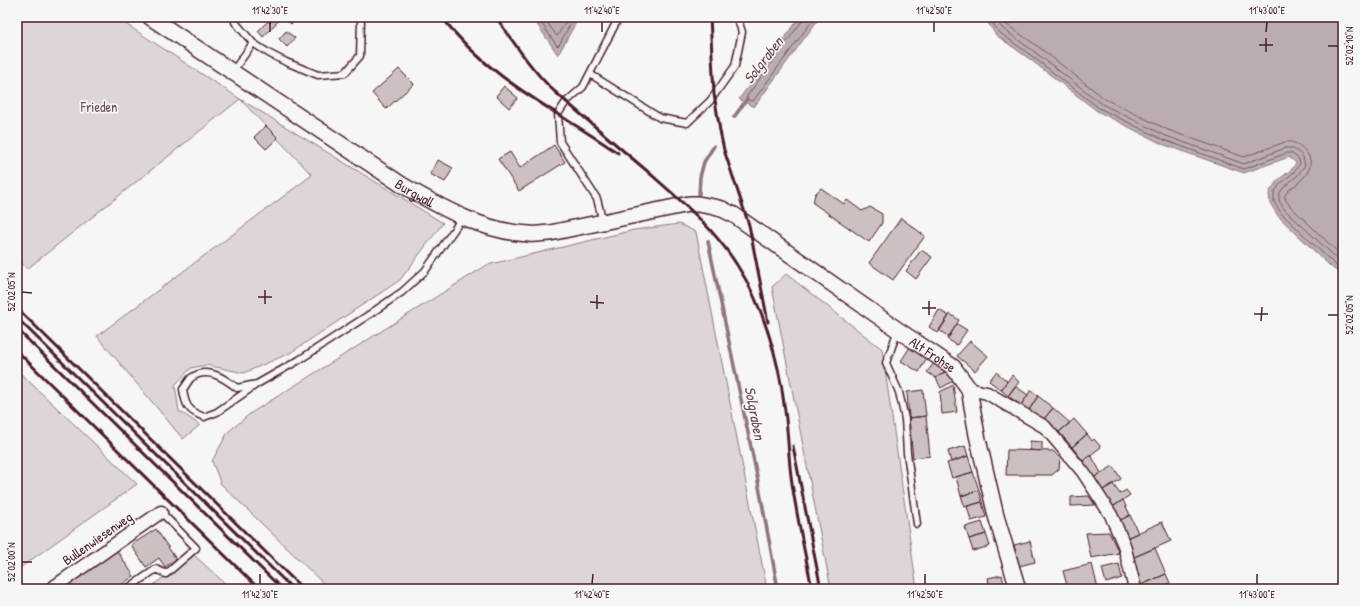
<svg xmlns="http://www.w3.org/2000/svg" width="1360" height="606" font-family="'Patrick Hand',sans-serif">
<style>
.green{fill:#ddd6d5;stroke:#947a80}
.water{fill:#bbadae;stroke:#8e747a}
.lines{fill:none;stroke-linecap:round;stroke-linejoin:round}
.shore{stroke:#77585f;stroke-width:1}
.stream{stroke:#8e747a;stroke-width:3.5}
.building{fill:#ccc1c0;stroke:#4a1f2b}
.service-casing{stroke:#4a1f2b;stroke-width:9}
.minor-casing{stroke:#4a1f2b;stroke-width:15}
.tertiary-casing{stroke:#4a1f2b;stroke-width:18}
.service{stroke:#f6f6f2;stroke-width:6}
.minor{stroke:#f6f6f2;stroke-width:12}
.tertiary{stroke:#f6f6f2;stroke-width:15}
.rail{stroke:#4a1f2b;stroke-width:3}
.ticks{fill:none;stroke:#4a1f2b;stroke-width:1.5}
.labels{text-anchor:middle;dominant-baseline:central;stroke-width:3.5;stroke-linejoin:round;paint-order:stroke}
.park-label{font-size:14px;fill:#6f4d56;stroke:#f6f6f2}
.street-label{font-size:14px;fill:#4a1f2b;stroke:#f6f6f2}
.water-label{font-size:15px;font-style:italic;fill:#6c4a52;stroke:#f6f6f2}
.neatline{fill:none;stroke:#4a1f2b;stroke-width:1.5}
.ticks-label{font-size:10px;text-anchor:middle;fill:#4a1f2b}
</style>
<rect width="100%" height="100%" fill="#f6f6f2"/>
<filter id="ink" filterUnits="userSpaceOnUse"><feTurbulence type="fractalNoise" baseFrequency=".025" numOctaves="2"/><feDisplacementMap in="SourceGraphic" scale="8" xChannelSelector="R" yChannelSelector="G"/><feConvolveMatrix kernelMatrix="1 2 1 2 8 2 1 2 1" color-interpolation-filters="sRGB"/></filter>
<g filter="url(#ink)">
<path class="green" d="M 17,17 L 115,17 L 240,99 L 443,223 L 400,280 L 290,353 L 244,373 L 206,365 L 191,368 L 175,385 L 179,411 L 200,425 L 183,439 L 97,336 L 312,175 L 240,99 L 27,269 L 17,258 Z
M 679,224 L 696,232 L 767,589 L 329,589 L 221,484 L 212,461 L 228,432 L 251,413 L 487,265 L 634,230 Z
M 786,274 L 882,349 L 917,589 L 831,589 L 772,287 Z
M 17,370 L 137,484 L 17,570 Z
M 194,555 L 231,589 L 148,589 Z"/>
<path class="water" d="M 532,17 L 579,17 L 558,55 Z
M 800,17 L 820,17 L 754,107 L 739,99 Z
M 984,17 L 1343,17 L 1343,276 L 1330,266 L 1278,216 L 1270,203 L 1269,193 L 1277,181 L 1292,169 L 1296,163 L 1289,157 L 1244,173 L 1162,144 L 1097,111 L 1031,60 L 996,35 Z"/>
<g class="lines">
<path class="shore" d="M 537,17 L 557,46 L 559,45 L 574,17
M 543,17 L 557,36 L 558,35 L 568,17
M 803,17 L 802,21 L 747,96 L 747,99 L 751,101 L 753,101 L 815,17
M 988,17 L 999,32 L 1033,57 L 1099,108 L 1164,140 L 1244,169 L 1287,153 L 1291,153 L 1299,159 L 1300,164 L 1294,172 L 1280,184 L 1274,193 L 1274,202 L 1281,213 L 1333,263 L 1343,271
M 994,17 L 1002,28 L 1036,53 L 1102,104 L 1166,136 L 1244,164 L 1285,148 C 1293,147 1299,152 1303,157 L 1305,165 L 1298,175 L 1284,187 L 1279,194 L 1279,201 L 1285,210 L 1343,264
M 1001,17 L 1006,24 L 1040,48 L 1105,99 L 1168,130 L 1244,157 L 1285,142 C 1291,141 1295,143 1300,146 C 1313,156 1314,168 1301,180 C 1297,185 1288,189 1285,195 C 1284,199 1288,203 1290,206 L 1343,257"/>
<path class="stream" d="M 734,117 L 747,99
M 699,194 L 700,177 L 704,162 L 714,146
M 708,241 L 757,476 L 778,589"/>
</g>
<path class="building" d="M 283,17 L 297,17 L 297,18 L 291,24 Z
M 275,18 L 278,21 L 263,37 L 258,31 L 268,21 L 270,23 Z
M 286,31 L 295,38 L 287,47 L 279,39 Z
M 399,69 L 414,84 L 386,109 L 372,93 Z
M 504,86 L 518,98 L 509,108 L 496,96 Z
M 266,126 L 278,138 L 266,149 L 254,137 Z
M 554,145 L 565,162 L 519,191 L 498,159 L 510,152 L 520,168 Z
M 438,160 L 453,168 L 445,182 L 430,174 Z
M 821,188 L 844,204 L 847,200 L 862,211 L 870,207 L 882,214 L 882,223 L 869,242 L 813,203 L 815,194 Z
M 901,218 L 925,236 L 893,280 L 869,263 Z
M 921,250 L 932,257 L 916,279 L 906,271 Z
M 939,310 L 949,316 L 938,333 L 929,327 Z
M 950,314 L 959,320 L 949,337 L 939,330 Z
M 957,324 L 967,330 L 957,345 L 947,339 Z
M 970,341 L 988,356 L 975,371 L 957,356 Z
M 910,347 L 927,357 L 919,372 L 901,361 Z
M 935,362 L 946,371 L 936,378 L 927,372 Z
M 946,371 L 953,381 L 941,388 L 936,378 Z
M 996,372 L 1007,381 L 1001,390 L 989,381 Z
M 1012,375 L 1019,382 L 1008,396 L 1001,390 Z
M 953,385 L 957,412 L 942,414 L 940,392 Z
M 1015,386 L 1028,395 L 1021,405 L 1008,396 Z
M 923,390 L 926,416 L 909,418 L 907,392 Z
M 1031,390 L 1038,396 L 1029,410 L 1021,405 Z
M 1038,396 L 1053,408 L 1043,420 L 1029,410 Z
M 1053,408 L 1070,423 L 1059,432 L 1043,420 Z
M 926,416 L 930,456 L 913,458 L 909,418 Z
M 1074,419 L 1087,434 L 1072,447 L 1059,432 Z
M 1087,434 L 1092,441 L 1094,439 L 1101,447 L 1083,461 L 1072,447 Z
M 1030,441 L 1042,442 L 1042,451 L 1030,450 Z
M 965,446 L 968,456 L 951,462 L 948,451 Z
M 1007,450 L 1053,451 L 1060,458 L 1059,469 L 1052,475 L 1006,475 Z
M 1091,455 L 1101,473 L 1093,478 L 1083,461 Z
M 968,456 L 973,472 L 952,478 L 947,463 Z
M 1113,466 L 1121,479 L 1101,491 L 1093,478 Z
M 973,472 L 979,490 L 961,496 L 956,477 Z
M 1113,484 L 1120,494 L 1126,490 L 1130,495 L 1111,508 L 1101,491 Z
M 979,490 L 982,502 L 965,507 L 961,496 Z
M 1089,496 L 1095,505 L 1071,506 L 1071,497 Z
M 1123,500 L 1130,515 L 1117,522 L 1111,508 Z
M 982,502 L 986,517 L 971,521 L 967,506 Z
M 1130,515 L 1138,533 L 1124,539 L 1117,522 Z
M 982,522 L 986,534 L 969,539 L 965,527 Z
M 1162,522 L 1171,541 L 1132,558 L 1124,539 Z
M 156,529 L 176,559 L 165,567 L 159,558 L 146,567 L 131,545 Z
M 1109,532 L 1119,553 L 1091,558 L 1086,533 Z
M 986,534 L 990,546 L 973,551 L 969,539 Z
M 1030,541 L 1035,562 L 1019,566 L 1014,545 Z
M 1155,548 L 1166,574 L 1139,586 L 1132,558 Z
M 117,551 L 134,576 L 115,589 L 61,589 Z
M 1092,564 L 1098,589 L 1068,589 L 1063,571 Z
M 1119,564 L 1122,578 L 1106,583 L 1102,568 Z
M 1166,574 L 1170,583 L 1156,589 L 1140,589 L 1139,586 Z
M 1002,575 L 1005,589 L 990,589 L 988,578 Z"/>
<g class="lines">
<g class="service-casing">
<path id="service" d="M 235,17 L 235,22 L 253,43 L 270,54 L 286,62 L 318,75 L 345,73 L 360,56 L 361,19 L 360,17
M 233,71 L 253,43
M 590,74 L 660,118 L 687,123 L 710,101 L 735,66 L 742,32 L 737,17
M 603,222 L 597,199 L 560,142 L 558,114 L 566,102 L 583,87 L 619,17
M 898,330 L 886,363 L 899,392 L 905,419 L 907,453 L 917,524
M 257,384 L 217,412 L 204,417 C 188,411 185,405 183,389 C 186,386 188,381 191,378 C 207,366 224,378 237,388 L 257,384 L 299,360 L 370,314 L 402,292 L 425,271 L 456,227 L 462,216
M 127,589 L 156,569 L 166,574 L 196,548 L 161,512"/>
</g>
<g class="minor-casing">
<path id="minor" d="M 969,389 L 987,393 L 1045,427 L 1083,472 L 1111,515 L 1124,545 L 1135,589
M 51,589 L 161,512"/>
</g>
<g class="tertiary-casing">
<g id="tertiary">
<path id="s1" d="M 150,17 L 402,185 C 441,207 483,232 529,234 C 536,235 543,233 550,233 L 689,204 L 698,204 L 714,207 L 722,209 L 734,215 L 898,330 L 953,367 L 969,389 L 977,435 L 996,516 L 1018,589"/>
</g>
</g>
<use href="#service" class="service"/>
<use href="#minor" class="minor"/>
<use href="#tertiary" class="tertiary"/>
<path class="rail" d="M 442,17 C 487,78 557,111 618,153
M 496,17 C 514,43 531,69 554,91 C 585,118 615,144 646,170 C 679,199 714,228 737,265 C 762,303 779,360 784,404 C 788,428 788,452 791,476 C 796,514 805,552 812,589
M 710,17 L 714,94 L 720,131 L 724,150 L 749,225 L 768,322
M 17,308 L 303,589
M 17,318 L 293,589
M 17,329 L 282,589
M 17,351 L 259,589
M 793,446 L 821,589"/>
</g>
</g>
<path class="ticks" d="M 270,32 L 270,22M 602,32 L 602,22M 934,32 L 934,22M 1266,32 L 1267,22M 1259,45 L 1273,45M 1328,46 L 1338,46M 1266,52 L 1266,38M 22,292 L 32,293M 258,297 L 272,297M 590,302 L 604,303M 265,304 L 265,290M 922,308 L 936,308M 597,309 L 597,295M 1254,314 L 1268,314M 929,315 L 929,301M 1328,315 L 1338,315M 1261,321 L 1262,307M 22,562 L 32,562M 260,584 L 260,574M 592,584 L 593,574M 925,584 L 925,574M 1257,584 L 1257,574"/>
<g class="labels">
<g class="park-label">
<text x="99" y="106">Frieden</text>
</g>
<g class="street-label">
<text stroke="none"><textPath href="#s1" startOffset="318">Burgwall</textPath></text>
<text stroke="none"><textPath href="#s1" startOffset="893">Alt Frohse</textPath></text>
<text transform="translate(97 538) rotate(-35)">Bullenwiesenweg</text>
</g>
<g class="water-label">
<text transform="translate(763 60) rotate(-52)">Solgraben</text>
<text transform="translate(755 413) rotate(79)">Solgraben</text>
</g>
</g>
<rect width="1360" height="606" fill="none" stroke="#f6f6f2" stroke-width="44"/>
<rect x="22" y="22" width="1316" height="562" class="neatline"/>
<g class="ticks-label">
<text x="270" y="14">11°42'30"E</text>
<text x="602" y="14">11°42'40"E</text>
<text x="934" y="14">11°42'50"E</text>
<text x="1267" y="14">11°43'00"E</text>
<text transform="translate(1349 46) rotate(-90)" y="4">52°02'10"N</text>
<text transform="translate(11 292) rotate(-90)" y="4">52°02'05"N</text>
<text transform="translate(1349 315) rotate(-90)" y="4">52°02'05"N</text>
<text transform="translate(11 562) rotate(-90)" y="4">52°02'00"N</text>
<text x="260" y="598">11°42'30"E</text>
<text x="592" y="598">11°42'40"E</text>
<text x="925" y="598">11°42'50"E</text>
<text x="1257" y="598">11°43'00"E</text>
</g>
</svg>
